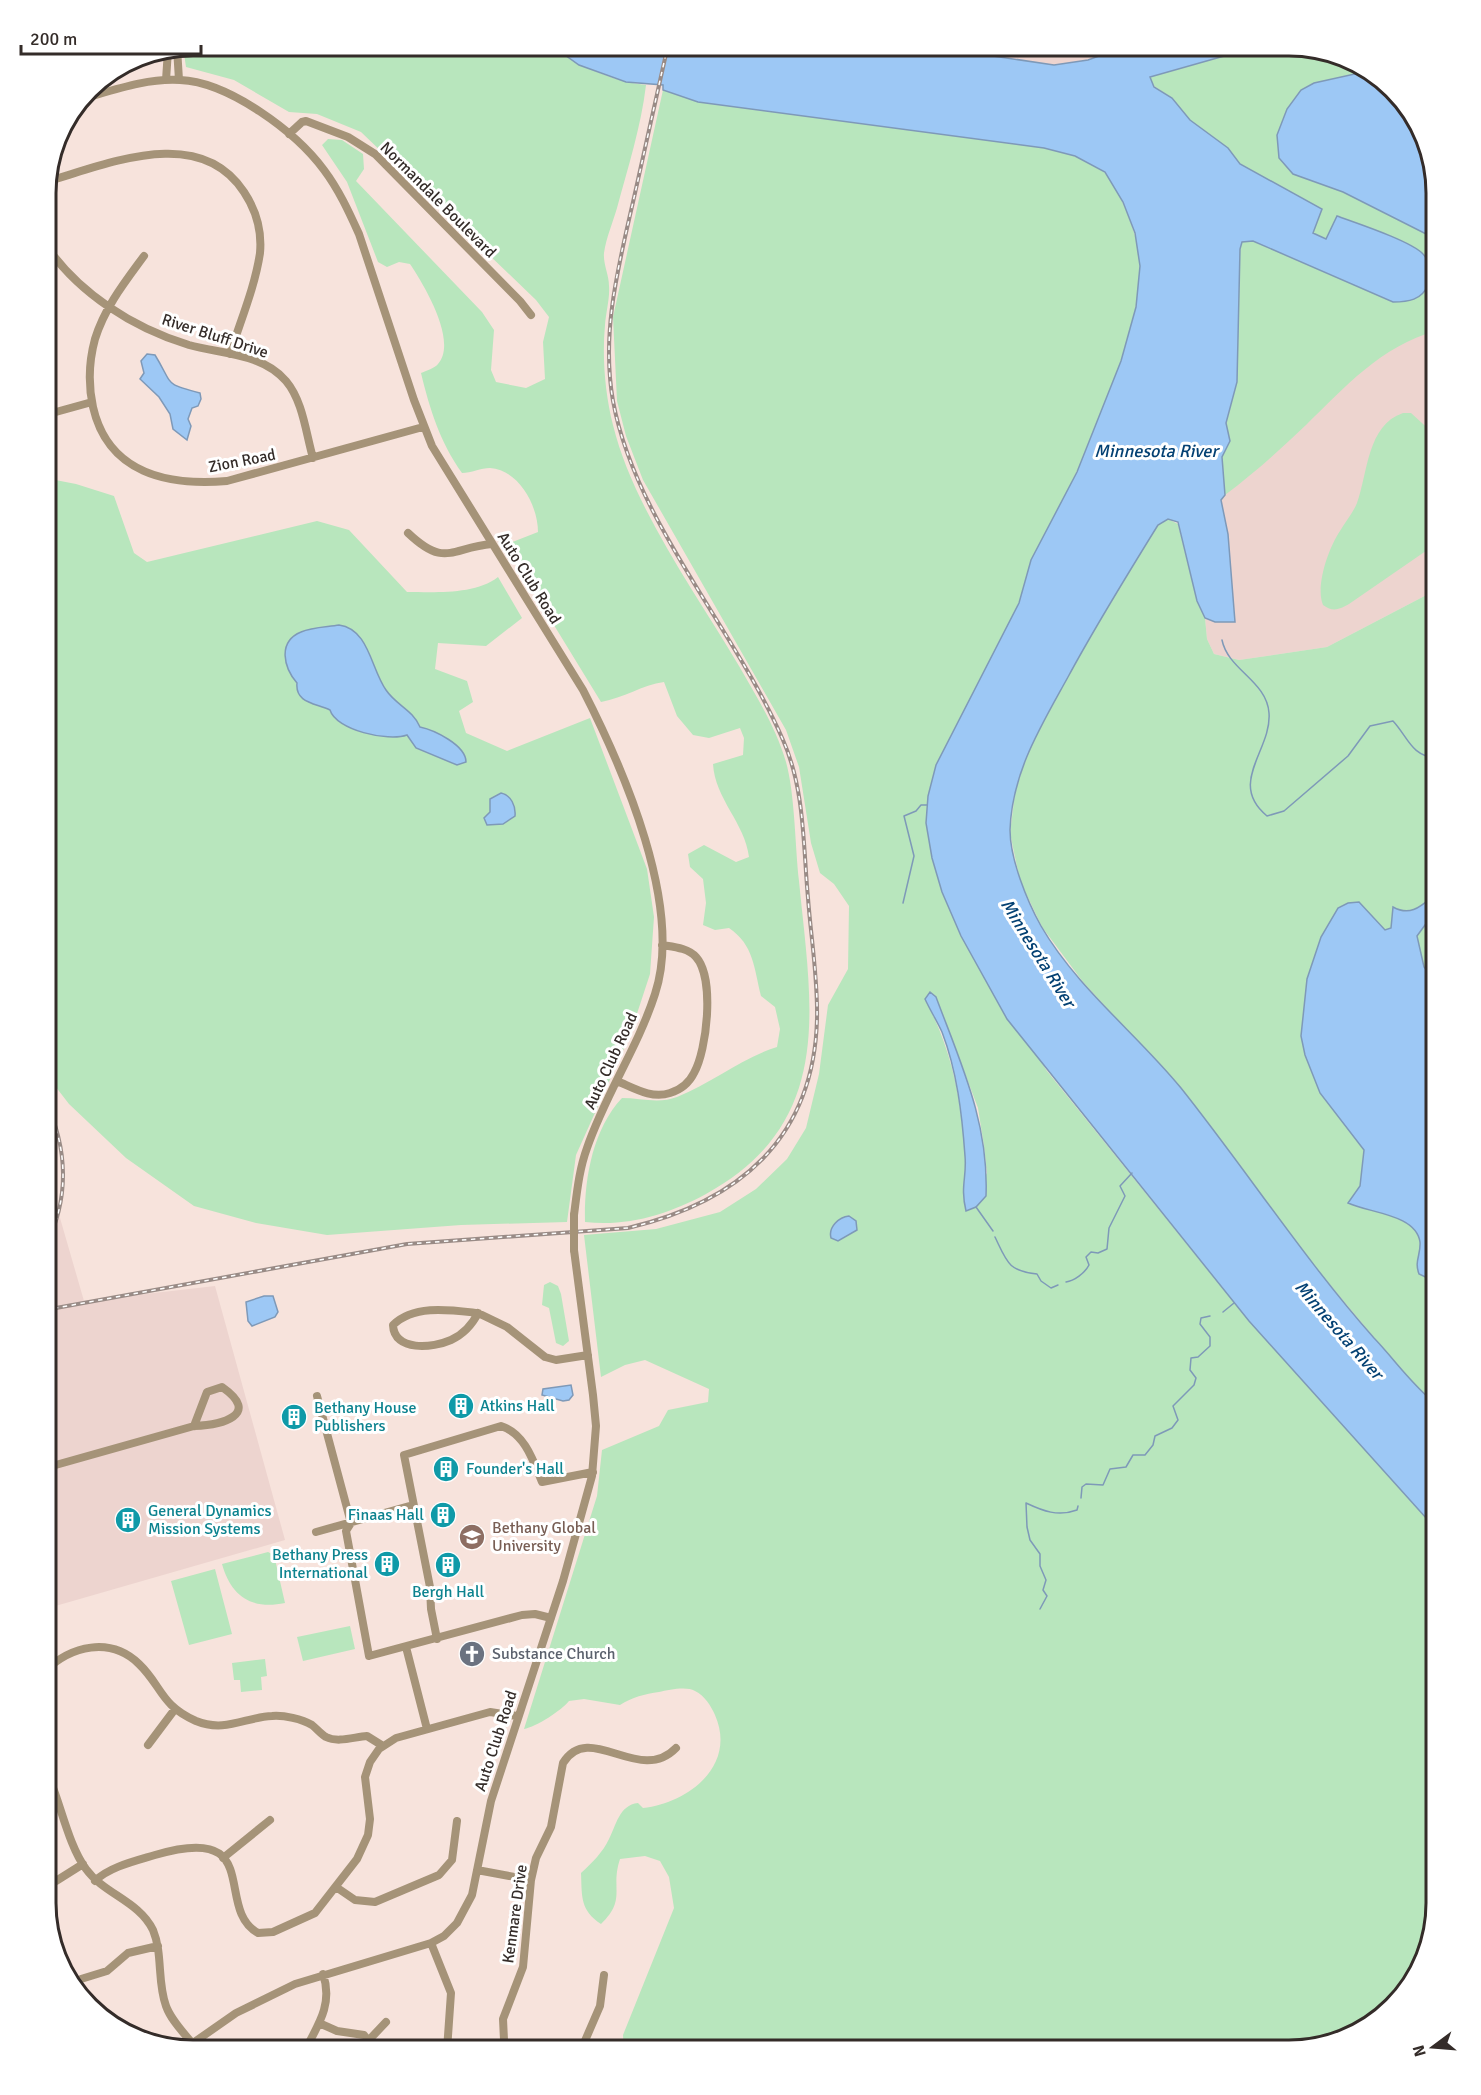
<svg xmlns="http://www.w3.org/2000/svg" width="1481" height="2095" font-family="Signika,sans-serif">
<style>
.industrial{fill:#edd4cf}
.green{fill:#b8e6bd;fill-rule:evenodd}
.water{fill:#9dc8f5;stroke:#7e99b8;stroke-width:1.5}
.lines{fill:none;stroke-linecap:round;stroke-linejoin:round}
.stream{stroke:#7e99b8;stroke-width:1.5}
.minor{stroke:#a59378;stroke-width:8}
.rail-casing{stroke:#998b86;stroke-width:4}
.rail{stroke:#fff;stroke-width:1.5;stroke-dasharray:4.5;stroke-linecap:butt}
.minor-bridge{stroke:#a59378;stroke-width:8}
.labels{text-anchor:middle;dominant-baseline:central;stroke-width:6;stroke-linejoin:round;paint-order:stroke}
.street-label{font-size:16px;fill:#342c29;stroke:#fff}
.culture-label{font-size:16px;fill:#0d838f;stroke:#fff;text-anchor:start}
.education-label{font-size:16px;fill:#785e54;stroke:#fff;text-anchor:start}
.worship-label{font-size:16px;fill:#5b616d;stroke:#fff;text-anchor:start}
.water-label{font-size:18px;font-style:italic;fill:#044173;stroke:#fff}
.rim{fill:none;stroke:#342c29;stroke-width:3}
</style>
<rect width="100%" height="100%" fill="#f7e3dc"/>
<path class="industrial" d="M 930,45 L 1129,45 L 1088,60 L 1054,65 L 1029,63 Z
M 1436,310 L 1436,590 L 1327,647 L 1239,660 L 1214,654 L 1207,639 L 1205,618 L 1215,622 L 1235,621 L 1228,534 L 1221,499 L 1222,457 Z
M 45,1166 L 84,1301 L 215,1286 L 285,1540 L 45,1609 Z"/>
<path class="green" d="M 193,45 L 551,45 C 580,66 610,81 646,85 C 641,127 628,167 617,208 C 613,222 606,238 604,253 C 603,264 609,275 609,286 C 610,298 606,312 605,325 C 602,357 605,394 613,425 C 633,507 696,593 739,666 C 757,697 776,728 786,762 C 795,794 795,847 799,881 C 811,1005 837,1122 706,1194 C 669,1214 628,1227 585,1222 C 584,1181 592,1130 622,1098 C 640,1098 659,1104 677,1097 C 712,1083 742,1058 777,1047 L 780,1029 L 775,1007 L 761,996 C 754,968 754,945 729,928 L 715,930 L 703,925 L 706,903 L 703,879 L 690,867 L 688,854 L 704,845 L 736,862 L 749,857 C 745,823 715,799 713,764 L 743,755 L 744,738 L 740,728 L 709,738 L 693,735 L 677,716 L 664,682 C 642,685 624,698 601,702 L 505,545 L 538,532 C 538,506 519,470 490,468 C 481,468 471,473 462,473 C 440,442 430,410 421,373 C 426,371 435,368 438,364 C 458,341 424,285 410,264 L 399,262 L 387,267 L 378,262 L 347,182 L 322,145 L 328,139 L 342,140 L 363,154 L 364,169 L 356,181 L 482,312 L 494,330 L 491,370 L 496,382 L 526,388 L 545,379 L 543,342 L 549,317 L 536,300 L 361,132 L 317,114 L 289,112 L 234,80 L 186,67 L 183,47 Z
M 1263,45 C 1282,45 1301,42 1316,55 C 1330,52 1358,60 1368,71 L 1314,83 L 1301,90 L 1287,109 L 1277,135 L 1279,158 L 1293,174 L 1343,192 L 1436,239 L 1436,331 C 1381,346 1345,387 1306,425 C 1280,450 1254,473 1225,495 L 1222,457 L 1230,441 L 1226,423 L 1237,382 L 1240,249 L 1242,241 L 1253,241 L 1393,302 L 1338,216 L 1326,240 L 1312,233 L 1256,175 L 1240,164 L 1228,148 L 1190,120 L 1172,98 L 1154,86 L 1149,76 Z
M 663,90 L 698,102 L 1044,148 C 1065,153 1086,158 1103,171 C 1113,178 1121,199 1126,210 C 1133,228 1140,248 1140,267 C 1138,345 1092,443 1057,512 L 1112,497 L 970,702 L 936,765 L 928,796 L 926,823 L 932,858 L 942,892 L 961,936 L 1047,1071 L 1249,1321 L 1436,1529 L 1436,1903 L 1416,1976 L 1367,2025 L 1355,2032 L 1289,2050 L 624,2050 L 623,2035 L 674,1908 L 669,1877 L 660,1861 L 645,1856 L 620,1859 C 610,1889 627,1899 601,1924 C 580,1910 582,1897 581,1873 C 592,1863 603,1852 609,1839 C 616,1826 619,1805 638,1803 L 643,1808 C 689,1803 737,1765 715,1715 C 711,1706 705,1696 695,1691 C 686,1686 669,1690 659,1692 C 645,1694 632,1697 620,1705 L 584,1699 L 569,1701 C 562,1710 536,1727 524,1729 L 597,1496 L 602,1450 L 659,1426 L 668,1410 L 708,1402 L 709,1389 L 645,1360 L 625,1365 L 601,1377 L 584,1235 L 656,1229 L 720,1212 L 756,1189 L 787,1159 L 806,1128 L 819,1074 L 828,1005 L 848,969 L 849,906 L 834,884 L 820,873 L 811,843 L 799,767 L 786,730 L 643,480 L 626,436 L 617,401 L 613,317 ZM 930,992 L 936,997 L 978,1108 L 984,1146 L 987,1173 L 966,1211 C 961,1190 965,1180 966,1160 C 966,1148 963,1135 962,1123 C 957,1078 946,1039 925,999 Z
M 1403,413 L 1411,413 L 1434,434 C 1430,471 1436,507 1436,544 L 1349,604 C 1338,610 1333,612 1323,605 C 1315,586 1329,547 1340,531 C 1345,522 1353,513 1357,503 C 1368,473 1367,425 1403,413 Z
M 45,478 L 76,484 L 114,496 L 134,553 L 147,562 L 317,521 L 349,530 L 407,592 C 435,592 475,595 498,577 L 522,618 L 486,646 L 438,643 L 435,669 L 467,681 L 473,702 L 459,711 L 466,733 L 507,751 L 590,718 L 647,869 L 654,917 L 650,974 L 630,1035 L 576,1155 L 567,1222 L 461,1225 L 327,1235 L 256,1223 L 194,1206 L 126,1158 L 69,1104 L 45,1073 Z
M 1168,519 L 1178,524 L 1197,601 L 1205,618 L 1207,639 L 1214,654 L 1239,660 L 1327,647 L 1436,590 L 1436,1404 L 1418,1390 L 1310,1261 L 1180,1088 L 1083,982 L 1042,927 L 1020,881 L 1010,833 L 1015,793 L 1028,750 L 1096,625 L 1158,525 Z
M 550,1282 L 558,1286 L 561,1294 L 569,1341 L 563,1346 L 556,1343 L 549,1308 L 542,1305 L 544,1285 Z
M 268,1552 L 274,1555 L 285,1603 C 251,1610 231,1596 222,1564 Z
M 215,1569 L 232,1634 L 189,1645 L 171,1581 Z
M 350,1626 L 355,1649 L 303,1661 L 297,1637 Z
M 265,1659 L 267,1676 L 261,1677 L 262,1690 L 241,1692 L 240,1680 L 234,1680 L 232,1663 Z"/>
<path class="water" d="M 551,45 L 919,45 L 1054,65 L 1088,60 L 1129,45 L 1263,45 L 1150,77 L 1154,87 L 1172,98 L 1190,120 L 1228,148 L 1240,164 L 1322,209 L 1313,233 L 1326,239 L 1337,216 C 1356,223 1411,241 1423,254 C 1430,261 1432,276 1428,285 C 1422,300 1408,302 1393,302 L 1253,241 L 1242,242 L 1240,249 L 1237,382 L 1226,423 L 1230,441 L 1222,457 L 1225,495 L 1221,500 L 1228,534 L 1235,622 L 1215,622 L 1205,618 L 1197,601 L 1178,522 L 1168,519 L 1158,525 C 1127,575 1096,625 1068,677 C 1041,726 1012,772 1010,830 C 1010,859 1027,901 1041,926 C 1077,988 1136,1033 1181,1088 C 1247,1171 1304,1259 1374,1338 C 1395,1360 1412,1385 1436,1404 L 1436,1529 L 1249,1321 L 1007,1019 L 961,936 L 942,892 L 932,858 L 926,823 L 928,796 L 936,765 L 1019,603 L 1031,560 L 1077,472 L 1121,361 L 1136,307 L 1140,266 L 1135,233 L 1123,202 L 1105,172 L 1075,156 L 1044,148 L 698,102 L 663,90 L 663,85 L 626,82 L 579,65 Z
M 1368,71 L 1416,118 L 1436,193 L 1436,239 L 1343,192 L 1293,174 L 1279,158 L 1277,135 L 1287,109 L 1301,90 L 1314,83 Z
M 147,354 L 155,355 C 174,386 163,383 200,393 L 201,399 L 198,406 L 192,408 L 188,419 L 191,426 L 187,440 L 173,429 L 170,414 L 159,397 L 140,379 L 144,373 L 141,361 Z
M 339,625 C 369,629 371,669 386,690 C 396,705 413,710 420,727 C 434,730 466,745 466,762 L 457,765 L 416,748 L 407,735 C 388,742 336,730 330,710 C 315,703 295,703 297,683 C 284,668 277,642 301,632 C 312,627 327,627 339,625 Z
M 501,793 C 511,795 516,806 515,816 L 503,824 L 487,825 L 484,818 L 490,812 L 490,799 Z
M 1436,894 L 1436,910 L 1417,936 L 1424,967 L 1436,982 L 1436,1282 L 1419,1274 C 1414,1261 1421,1255 1420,1242 C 1416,1214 1369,1213 1348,1203 L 1360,1186 L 1364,1150 L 1320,1093 L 1305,1055 L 1301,1036 L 1307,979 L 1321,937 L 1338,908 L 1348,903 L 1359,902 L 1385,930 L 1391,928 L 1393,907 C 1411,917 1421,906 1436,894 Z
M 930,992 L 936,997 C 961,1064 989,1123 986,1196 L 976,1207 L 966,1211 C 960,1186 967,1177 965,1156 C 962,1114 957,1071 942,1032 C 937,1021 930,1010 925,999 Z
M 849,1216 L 856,1221 L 857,1230 L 838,1241 L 831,1238 C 828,1227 839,1217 849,1216 Z
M 264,1296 L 273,1296 L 278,1312 L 275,1317 L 252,1326 L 248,1321 L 246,1302 Z
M 571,1385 L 573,1395 L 569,1400 L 563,1401 L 542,1395 L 543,1389 Z"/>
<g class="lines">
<path class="stream" d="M 1222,640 C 1228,670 1267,681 1269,713 C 1272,750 1227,783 1267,816 L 1284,811 L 1348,756 L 1370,726 L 1393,721 C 1408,737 1411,756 1436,758
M 903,903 L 914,856 L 904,816 L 916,811 L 921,805 L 927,805
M 976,1207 L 993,1231
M 995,1237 C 1007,1262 1008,1271 1037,1274 L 1041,1281 L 1051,1288 L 1058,1285
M 1066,1282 C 1074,1281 1085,1273 1089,1265 L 1086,1257 L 1091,1252 L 1098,1253 L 1107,1249 L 1109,1228 L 1125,1196 L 1120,1186 L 1132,1173
M 1223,1312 L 1234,1303
M 1081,1498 L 1082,1487 L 1086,1484 L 1103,1485 L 1110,1469 L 1126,1467 L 1133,1455 L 1145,1455 L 1153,1445 L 1155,1436 L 1172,1428 L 1178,1420 L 1173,1406 L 1194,1385 L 1196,1378 L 1190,1370 L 1191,1358 L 1198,1357 L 1210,1346 L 1210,1337 L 1200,1324 L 1201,1318 L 1210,1316
M 1040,1609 L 1047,1596 L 1043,1590 L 1046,1580 L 1040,1566 L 1040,1554 L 1030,1540 L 1027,1527 L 1026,1503 C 1043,1511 1058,1517 1077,1510 L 1078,1506"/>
<path class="minor" d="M 177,48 L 179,80
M 166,80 L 168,50
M 82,99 C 114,90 147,78 180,80 C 229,82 296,132 324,170 C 339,190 349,212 359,234 L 414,400 L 432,446 L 583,690 C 623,768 684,907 655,994 C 638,1047 605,1095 587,1148 C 579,1170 577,1192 574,1215
M 289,134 L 302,122 L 306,121 L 348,137 L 375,154 L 520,301 L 531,315
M 45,182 C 106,165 199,123 244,192 C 256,210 262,231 260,253 C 255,287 240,322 230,354
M 45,244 C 78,293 133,328 189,345 C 222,354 262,353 286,381 C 303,401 306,434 313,458
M 144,256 C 125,282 105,307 95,339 C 89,361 88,384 93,407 C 108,473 167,486 227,481 L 423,427
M 45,415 L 92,402
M 408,533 C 445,568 450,548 492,544
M 617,1081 C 634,1088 651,1099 670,1093 C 680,1090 689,1083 694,1073 C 707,1050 715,978 696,957 C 688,948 674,947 662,945
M 478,1313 C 451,1310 414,1304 393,1325 C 394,1352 433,1348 451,1340 C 464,1334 472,1325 478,1313 L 507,1327 L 545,1357 L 556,1360 L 588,1355
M 317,1396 L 351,1523 L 346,1531 L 369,1656 L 522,1615 L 535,1614 L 551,1618
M 45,1468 L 194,1426 C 221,1425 262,1415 222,1387 L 207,1392 L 194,1426
M 316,1532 L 413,1505
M 437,1639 L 431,1609 L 430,1587 L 404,1455 L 501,1426 C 525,1434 533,1460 542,1482 L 593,1472
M 406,1647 L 427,1729
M 45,1671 C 71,1646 110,1636 139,1664 C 162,1686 160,1705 196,1721 C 225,1733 246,1717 272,1716 C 284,1715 302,1719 312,1725 C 317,1729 321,1734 326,1737 C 338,1743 354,1737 367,1736 L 383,1746
M 148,1745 L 175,1709
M 45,1768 C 60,1799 67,1843 86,1869 C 104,1894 139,1901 153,1930 C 163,1954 157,1982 166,2006 C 171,2020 183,2032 192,2043
M 223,1858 L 270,1820
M 477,1870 L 531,1880
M 95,1881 C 109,1867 135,1861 155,1855 C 266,1822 213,1908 258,1933 L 273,1932 L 315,1913 L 357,1859 L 368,1835 L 370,1819 L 365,1777 L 370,1762 L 379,1749 L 396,1738 L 490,1712 L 517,1716
M 45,1884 L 56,1881 L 83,1864
M 336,1887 L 355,1900 L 375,1902 L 439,1875 L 452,1860 L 457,1821
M 431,1943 L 451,1993 L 447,2050
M 81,1979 L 107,1971 L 128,1953 L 158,1946
M 319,2023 L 337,2031 L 364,2035 L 375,2050
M 369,2040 L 386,2022
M 183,2050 L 236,2013 L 295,1984 L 431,1943 L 444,1936 L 457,1923 L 472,1895 L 491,1801 L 563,1581 L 592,1476 L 596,1426 L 593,1395 L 574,1250
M 305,2050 C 319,2024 333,2003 323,1974
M 495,2050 L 506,2046
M 508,2050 L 504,2040 L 503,2019 L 523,1967 L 531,1880 L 536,1858 L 551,1827 L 563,1763 C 590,1720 639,1786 676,1748
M 581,2050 L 600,2006 L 604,1975"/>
<g class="rail-casing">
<path id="rail" d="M 45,1247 C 70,1199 68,1148 45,1100
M 45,1310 L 407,1244 L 628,1228 C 738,1202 814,1139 817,1019 C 818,979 811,938 808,898 C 803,845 805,790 783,740 C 735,629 635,521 613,401 C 601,333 618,268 633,202 C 645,150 656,97 668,45"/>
</g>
<use href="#rail" class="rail"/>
<path class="minor-bridge" d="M 574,1215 L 574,1250"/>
</g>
<defs>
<g id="building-disc" transform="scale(1.35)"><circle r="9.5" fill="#0f9aa8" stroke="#fff"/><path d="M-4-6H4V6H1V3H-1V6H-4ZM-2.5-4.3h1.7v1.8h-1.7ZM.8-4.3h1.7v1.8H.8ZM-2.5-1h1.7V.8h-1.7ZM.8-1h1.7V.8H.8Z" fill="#fff"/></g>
<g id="university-disc" transform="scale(1.35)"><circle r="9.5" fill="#8d6e63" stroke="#fff"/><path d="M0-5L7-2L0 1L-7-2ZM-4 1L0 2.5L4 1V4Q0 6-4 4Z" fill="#fff"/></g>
<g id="church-disc" transform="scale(1.35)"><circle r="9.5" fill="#6b7280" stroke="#fff"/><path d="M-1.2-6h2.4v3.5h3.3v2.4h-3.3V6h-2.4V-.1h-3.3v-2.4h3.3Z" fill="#fff"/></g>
</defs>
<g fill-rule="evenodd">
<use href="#building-disc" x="461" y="1406"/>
<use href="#building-disc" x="294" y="1417"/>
<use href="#building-disc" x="446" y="1469"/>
<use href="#building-disc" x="443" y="1515"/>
<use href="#building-disc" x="128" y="1520"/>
<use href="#university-disc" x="472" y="1537"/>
<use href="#building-disc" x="387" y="1564"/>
<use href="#building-disc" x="448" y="1565"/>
<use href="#church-disc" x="472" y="1654"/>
</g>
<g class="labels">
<g class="street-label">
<text transform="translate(438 200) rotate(45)">Normandale Boulevard</text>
<text transform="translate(215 336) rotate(18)">River Bluff Drive</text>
<text transform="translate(242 461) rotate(-11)">Zion Road</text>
<text transform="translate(529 578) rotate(58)">Auto Club Road</text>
<text transform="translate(611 1061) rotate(-65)">Auto Club Road</text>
<text transform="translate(496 1741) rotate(-72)">Auto Club Road</text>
<text transform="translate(515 1914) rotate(-82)">Kenmare Drive</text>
</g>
<g class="culture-label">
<text x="480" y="1406">Atkins Hall</text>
<text x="314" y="1408">Bethany House<tspan x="314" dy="18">Publishers</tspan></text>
<text x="466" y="1469">Founder's Hall</text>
<text x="148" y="1511">General Dynamics<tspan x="148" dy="18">Mission Systems</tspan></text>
<text x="424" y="1515" text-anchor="end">Finaas Hall</text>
<text x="368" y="1555" text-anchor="end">Bethany Press<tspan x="368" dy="18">International</tspan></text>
<text x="448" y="1592" text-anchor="middle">Bergh Hall</text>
</g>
<g class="education-label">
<text x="492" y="1528">Bethany Global<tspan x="492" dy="18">University</tspan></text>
</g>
<g class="worship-label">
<text x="492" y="1654">Substance Church</text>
</g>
<g class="water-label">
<text x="1156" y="451">Minnesota River</text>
<text transform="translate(1038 953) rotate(58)">Minnesota River</text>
<text transform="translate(1339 1330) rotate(49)">Minnesota River</text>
</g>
</g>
<path d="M0 0H1481V2095H0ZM193 56H1289A137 137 0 0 1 1426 193V1903A137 137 0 0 1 1289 2040H193A137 137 0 0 1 56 1903V193A137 137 0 0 1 193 56Z" fill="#fff" fill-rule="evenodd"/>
<path class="rim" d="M193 56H1289A137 137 0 0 1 1426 193V1903A137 137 0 0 1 1289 2040H193A137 137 0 0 1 56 1903V193A137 137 0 0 1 193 56Z"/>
<g transform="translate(1433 2047) rotate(254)" stroke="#ffffff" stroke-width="4.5" paint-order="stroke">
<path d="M0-4.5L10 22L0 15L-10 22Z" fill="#342c29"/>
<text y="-9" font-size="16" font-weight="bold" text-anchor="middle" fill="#342c29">N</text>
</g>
<path d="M21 45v9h180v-9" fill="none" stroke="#342c29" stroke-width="3"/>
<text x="30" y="45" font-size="18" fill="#342c29" stroke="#ffffff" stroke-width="4.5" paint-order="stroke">200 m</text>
</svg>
